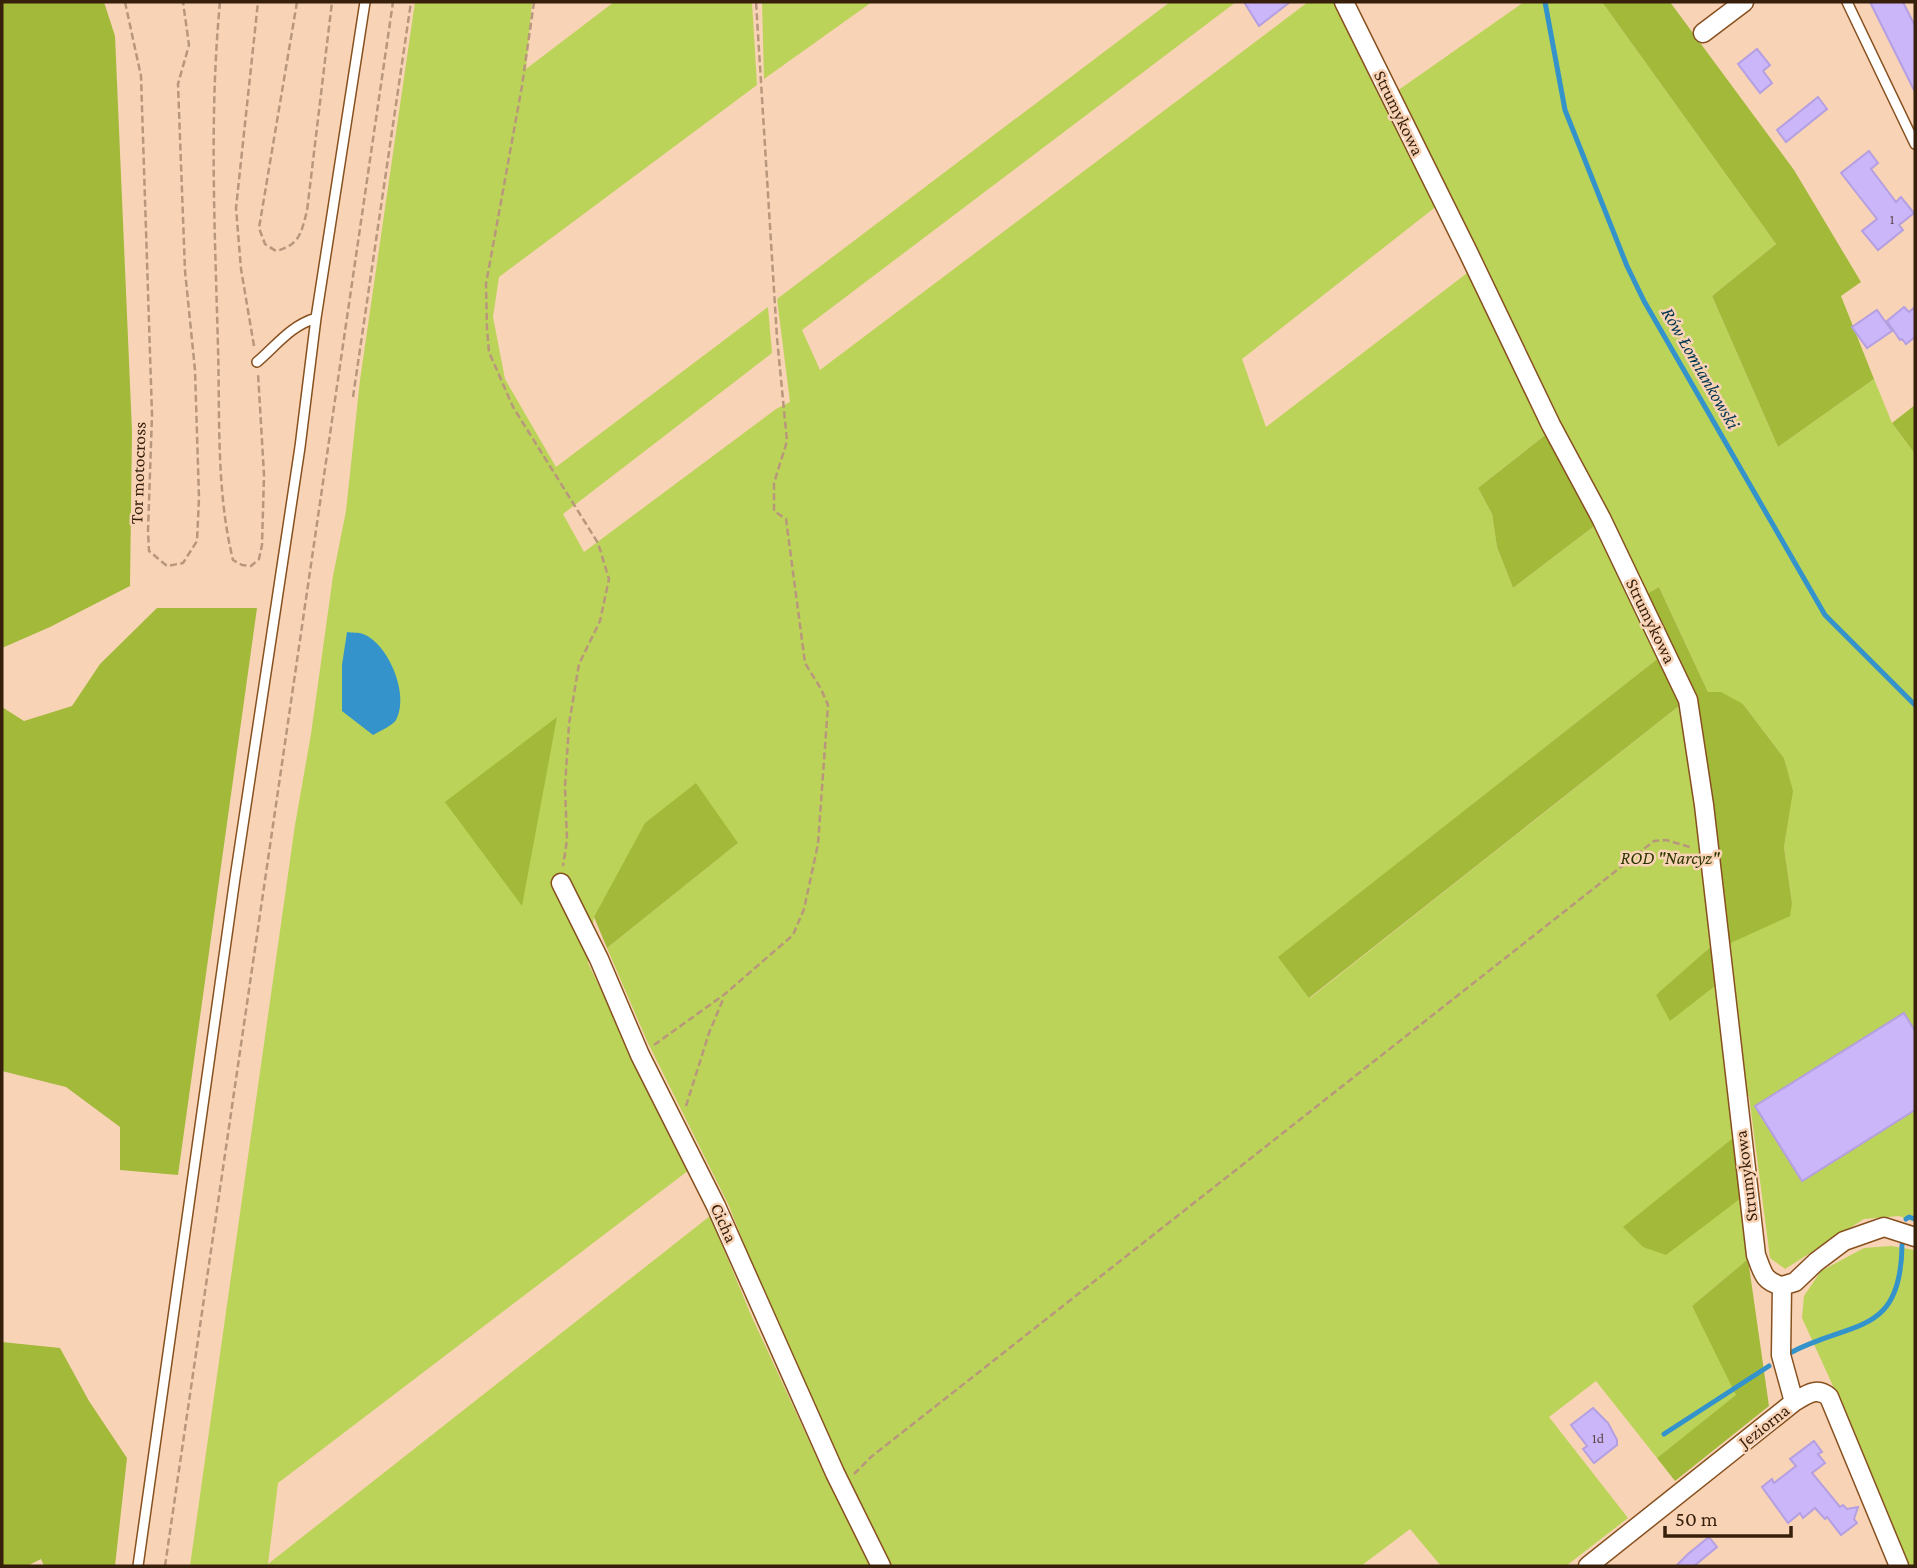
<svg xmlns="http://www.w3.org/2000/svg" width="1917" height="1568" font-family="'Crimson Pro',serif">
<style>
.green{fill:#bbd359}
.forest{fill:#a2b93a}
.water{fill:#3493cb}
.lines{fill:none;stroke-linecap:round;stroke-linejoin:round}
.stream{stroke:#3493cb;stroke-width:5}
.building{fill:#ccb6fa;stroke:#b49fe1;stroke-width:2}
.service-casing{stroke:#87501f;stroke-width:12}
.minor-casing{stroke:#87501f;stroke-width:21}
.path{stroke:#b8977d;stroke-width:2.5;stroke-dasharray:7 3.5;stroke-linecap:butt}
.service{stroke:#fff;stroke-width:9}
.minor{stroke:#fff;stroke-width:18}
.labels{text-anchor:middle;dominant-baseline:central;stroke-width:5;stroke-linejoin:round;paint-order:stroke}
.number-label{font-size:14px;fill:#5c4547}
.street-label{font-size:18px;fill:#361f0b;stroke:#f9d3b6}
.park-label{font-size:18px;font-style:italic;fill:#2d3601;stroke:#f9d3b6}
.water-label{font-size:19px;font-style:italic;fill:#003551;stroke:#f9d3b6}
</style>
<rect width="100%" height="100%" fill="#f9d3b6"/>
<path class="green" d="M 415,2 L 532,2 L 526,69 L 614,2 L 752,2 L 757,85 L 499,277 L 493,317 L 505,379 L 556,467 L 768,307 L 772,353 L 563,514 L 584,552 L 776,409 L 790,402 L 777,299 L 1170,2 L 1236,2 L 802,330 L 820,370 L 1308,2 L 1337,2 L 1438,205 L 1242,359 L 1266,427 L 1471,270 L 1549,432 L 1478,488 L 1492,514 L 1497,547 L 1513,588 L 1597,524 L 1661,656 L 1279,957 L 1310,998 L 1684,702 L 1745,1195 L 1748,1259 L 1692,1306 L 1737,1395 L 1657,1458 L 1596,1381 L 1549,1417 L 1628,1518 L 1566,1566 L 1441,1566 L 1410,1529 L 1361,1566 L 891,1566 L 779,1333 L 729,1206 L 647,1041 L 607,948 L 738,843 L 594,917 L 588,963 L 689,1170 L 278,1483 L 268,1564 L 710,1216 L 751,1315 L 829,1484 L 860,1534 L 874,1566 L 190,1566 L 295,825 L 311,734 L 333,576 L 346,511 L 360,380 Z
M 762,2 L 872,2 L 764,79 Z
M 1524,2 L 1602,2 L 1776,244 L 1712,296 L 1778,447 L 1874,379 L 1892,423 L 1915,454 L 1915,1222 L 1899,1216 L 1864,1219 L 1785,1269 L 1770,1258 L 1749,1096 L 1742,1100 L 1724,946 L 1792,903 L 1784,847 L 1792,791 L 1784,758 L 1743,704 L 1708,692 L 1659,587 L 1643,596 L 1397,91 Z
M 1891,1246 L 1915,1250 L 1915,1566 L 1906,1566 L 1838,1397 L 1802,1318 L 1804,1296 L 1821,1271 L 1864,1248 Z"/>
<path class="forest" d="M 2,2 L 104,2 L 115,36 L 132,431 L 130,586 L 50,627 L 2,648 Z
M 1602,2 L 1670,2 L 1794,170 L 1861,282 L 1841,296 L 1874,379 L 1778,447 L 1712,296 L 1776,244 Z
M 1915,405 L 1915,454 L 1892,423 Z
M 1549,432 L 1597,524 L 1513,588 L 1497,547 L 1492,514 L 1478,488 Z
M 1659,587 L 1708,692 L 1721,692 L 1743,704 L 1784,758 L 1793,791 L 1784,847 L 1792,903 L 1790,916 L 1724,946 L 1694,699 L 1643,596 Z
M 157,608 L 257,608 L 178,1175 L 120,1170 L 120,1127 L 66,1087 L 2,1071 L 2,707 L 24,721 L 72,706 L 100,664 Z
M 1661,656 L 1684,702 L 1309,998 L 1278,957 Z
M 557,717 L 522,906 L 445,802 Z
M 696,783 L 738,843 L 607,948 L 594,917 L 645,823 Z
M 1714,944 L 1720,982 L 1670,1021 L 1656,995 Z
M 1738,1134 L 1745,1195 L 1666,1255 L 1643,1247 L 1623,1227 Z
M 1748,1259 L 1769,1406 L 1675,1481 L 1657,1458 L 1736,1395 L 1692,1306 Z
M 2,1340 L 2,1342 L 60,1348 L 89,1401 L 127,1458 L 115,1566 L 44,1566 L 41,1559 L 27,1566 L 2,1566 Z"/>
<path class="water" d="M 347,632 C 351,633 359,632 363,634 C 389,644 410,696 396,720 C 392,726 380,731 373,735 L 342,711 L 342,665 Z"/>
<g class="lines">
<path class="stream" d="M 1545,2 L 1565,110 L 1627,266 L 1644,301 L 1825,615 L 1915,705
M 1906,1219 L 1909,1217 L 1915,1219
M 1790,1353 C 1852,1320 1901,1337 1902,1245
M 1664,1434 L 1769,1366"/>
</g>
<path class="building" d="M 1244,2 L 1290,2 L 1259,26 Z
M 1870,2 L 1903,2 L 1915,26 L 1915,92 Z
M 1757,49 L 1770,65 L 1763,71 L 1772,83 L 1760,93 L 1738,64 Z
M 1818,97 L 1827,109 L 1786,142 L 1777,130 Z
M 1869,151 L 1878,163 L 1871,169 L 1896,202 L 1901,197 L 1914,213 L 1899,225 L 1903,230 L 1878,250 L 1862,231 L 1877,219 L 1841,173 Z
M 1904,307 L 1909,312 L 1915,307 L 1915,337 L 1906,344 L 1902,339 L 1900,340 L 1887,321 Z
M 1877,310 L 1892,331 L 1867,348 L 1852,327 Z
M 1904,1013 L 1915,1031 L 1915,1110 L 1802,1181 L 1755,1106 Z
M 1593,1408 L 1608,1423 L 1617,1440 L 1617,1445 L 1594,1463 L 1583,1449 L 1587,1446 L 1571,1425 Z
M 1814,1441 L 1822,1452 L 1818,1454 L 1825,1463 L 1812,1473 L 1840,1507 L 1843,1505 L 1847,1509 L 1858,1507 L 1854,1519 L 1857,1523 L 1841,1535 L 1827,1517 L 1825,1519 L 1815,1508 L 1803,1518 L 1800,1513 L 1788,1523 L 1762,1487 L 1772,1479 L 1774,1483 L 1796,1466 L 1790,1459 Z
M 1709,1537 L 1717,1547 L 1694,1566 L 1678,1566 L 1677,1565 L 1688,1554 Z"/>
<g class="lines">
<g class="service-casing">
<path id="service" d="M 1847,2 L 1915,144
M 257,362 C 277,345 290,326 316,318
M 138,1566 L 235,878 L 300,447 L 316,318 L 365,2"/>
</g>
<g class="minor-casing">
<path id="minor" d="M 1344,2 L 1468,252 L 1551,425 L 1601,518 L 1688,700 L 1704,805 L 1756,1255 C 1763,1273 1763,1281 1782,1286
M 1703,33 L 1744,2
M 561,883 L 599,959 L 640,1055 L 716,1206 L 835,1473 L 881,1566
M 1794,1402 C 1806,1395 1817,1386 1829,1397 L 1899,1566
M 1588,1566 L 1794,1402 L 1781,1355 L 1782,1286 L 1795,1282 L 1816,1262 L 1844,1241 L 1884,1227 L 1915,1237"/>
</g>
<path class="path" d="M 125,2 L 141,76 L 152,415 L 148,531 L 149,551 L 167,566 L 183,563 L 197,541 L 199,498 L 195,370 L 185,271 L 178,84 L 189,45 L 183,2
M 220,2 C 209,117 215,232 218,348 C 220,417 216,491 233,560 L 242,565 L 251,566 L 259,559 L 262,545 L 264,475 L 258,373
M 297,2 L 259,228 L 265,244 L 276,251 C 300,245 301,233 307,211 L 332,2
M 534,2 L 522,86 L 486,284 L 487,329 L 489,352 L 513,407 L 598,543 L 609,579 L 600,621 L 579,664 L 569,724 L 565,787 L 567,840 L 563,866
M 254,346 L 241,269 L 236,208 L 258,2
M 353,397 L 411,2
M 654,1045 L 725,994 L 793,935 L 804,909 L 818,844 L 828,705 L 821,689 L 805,663 L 786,519 L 774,511 L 774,483 L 787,441 L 777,338 L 756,2
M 686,1106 L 709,1033 L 724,997
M 854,1474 L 871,1457 L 1654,841 L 1666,840 L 1693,848
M 165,1566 L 393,2"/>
<use href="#service" class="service"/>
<use href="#minor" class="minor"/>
</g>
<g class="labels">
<g class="number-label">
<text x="1892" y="219">1</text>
<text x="1598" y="1438">1d</text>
</g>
<g class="street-label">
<text transform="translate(1399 113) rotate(64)">Strumykowa</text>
<text transform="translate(138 473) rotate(-88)">Tor motocross</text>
<text transform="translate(1651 621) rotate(64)">Strumykowa</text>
<text transform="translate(1746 1176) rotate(-97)">Strumykowa</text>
<text transform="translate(724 1223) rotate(66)">Cicha</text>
<text transform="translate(1764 1426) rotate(-38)">Jeziorna</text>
</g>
<g class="park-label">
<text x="1670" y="858">ROD "Narcyz"</text>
</g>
<g class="water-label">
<text transform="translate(1701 368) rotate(60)">Rów Łomiankowski</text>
</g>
</g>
<rect width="1917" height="1568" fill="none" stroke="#361f0b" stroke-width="7"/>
<path d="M1665 1526v10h126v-10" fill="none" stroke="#361f0b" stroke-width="3.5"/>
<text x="1675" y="1526" font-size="21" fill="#361f0b" stroke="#f9d3b6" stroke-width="5" paint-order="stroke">50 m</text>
</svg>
